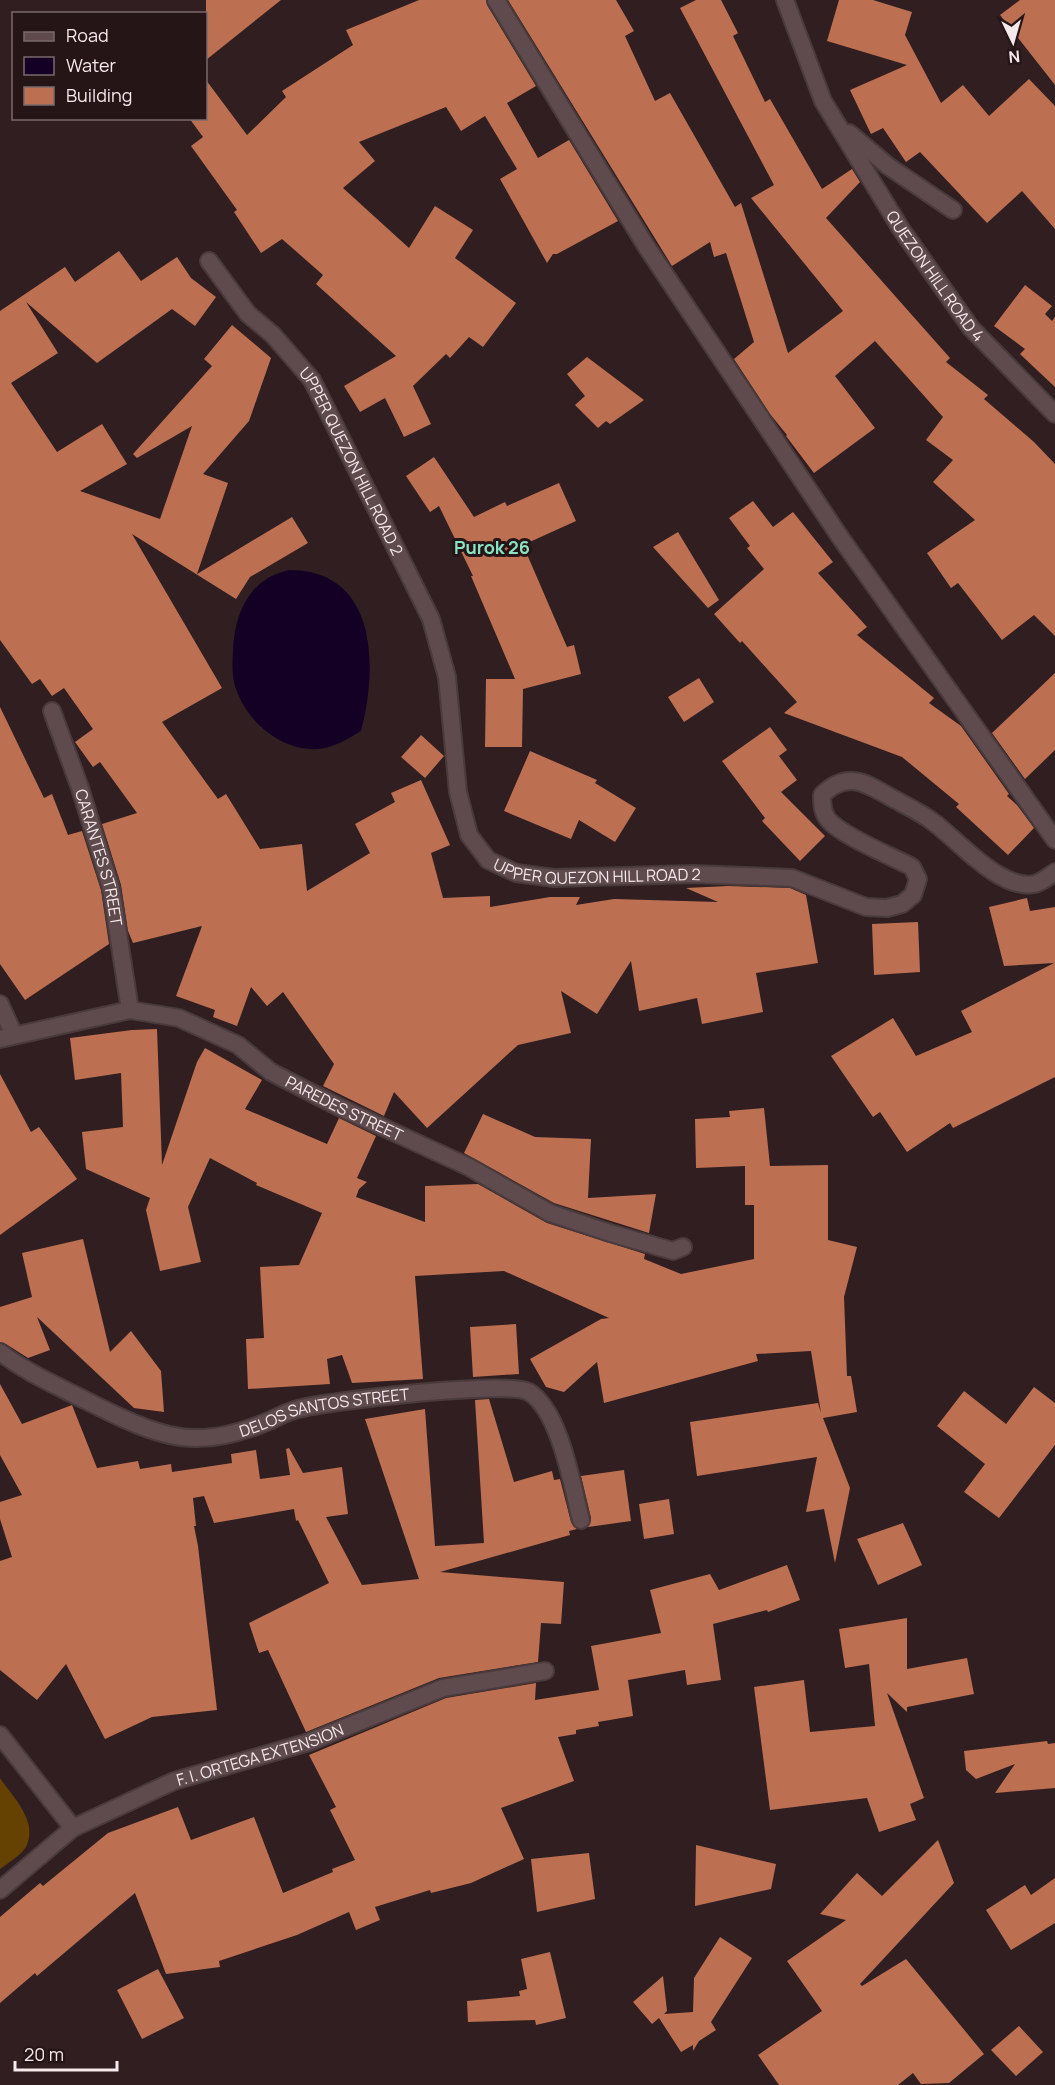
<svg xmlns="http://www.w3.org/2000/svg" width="1055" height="2085" font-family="Manrope,sans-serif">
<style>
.forest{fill:#654201}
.water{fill:#150025}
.building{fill:#bd7051}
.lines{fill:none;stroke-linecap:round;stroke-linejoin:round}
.minor-casing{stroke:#493a3c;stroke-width:20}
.minor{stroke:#5f4a4d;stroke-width:16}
.labels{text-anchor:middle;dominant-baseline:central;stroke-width:6;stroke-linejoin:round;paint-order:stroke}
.street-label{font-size:16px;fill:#f6e9eb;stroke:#261517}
.neighbourhood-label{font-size:18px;font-weight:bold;fill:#8ae4c3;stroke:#261517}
</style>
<rect width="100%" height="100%" fill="#301e21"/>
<path class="forest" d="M 0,1778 C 13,1797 39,1822 26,1847 C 21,1855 8,1863 0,1869 Z"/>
<path class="water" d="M 289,570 C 378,570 378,667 361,731 C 348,739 335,747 319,749 C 282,752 248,723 236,689 C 232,678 232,665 233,653 C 234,615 248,579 289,570 Z"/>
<path class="building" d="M 206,0 L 281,0 L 206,60 Z
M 419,0 L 486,0 L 487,5 L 536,86 L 507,103 L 538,158 L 569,140 L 618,221 L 557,254 L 553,254 L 547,263 L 500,179 L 517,169 L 485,116 L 461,131 L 446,107 L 359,142 L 375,161 L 343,188 L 409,248 L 435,206 L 473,230 L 455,258 L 516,303 L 483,347 L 469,337 L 450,358 L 446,354 L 413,386 L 431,424 L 404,437 L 385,398 L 360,412 L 344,386 L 396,356 L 316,284 L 323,275 L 282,239 L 261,253 L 234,212 L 237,210 L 191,146 L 203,137 L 189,118 L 206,118 L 206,80 L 247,135 L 286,97 L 282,91 L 353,45 L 346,30 Z
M 508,0 L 616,0 L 634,31 L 625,36 L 655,101 L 670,93 L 735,207 L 741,203 L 788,353 L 843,311 L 751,198 L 774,185 L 680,8 L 696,0 L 721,0 L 738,33 L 733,36 L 765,102 L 770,99 L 822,189 L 852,169 L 860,182 L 826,218 L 950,358 L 946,362 L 988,395 L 984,399 L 1034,442 L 1055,464 L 1055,636 L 1034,615 L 1002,640 L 958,583 L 951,588 L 927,553 L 975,520 L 933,482 L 953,460 L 926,440 L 943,417 L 875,341 L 835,376 L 875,428 L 814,473 L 786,436 L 787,435 L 770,414 L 734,359 L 754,342 L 726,253 L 714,257 L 710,242 L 672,266 Z
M 839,0 L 873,0 L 912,12 L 905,35 L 941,103 L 963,85 L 989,116 L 1029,79 L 1055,106 L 1055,229 L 1022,191 L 987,223 L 920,152 L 906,162 L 883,128 L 871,134 L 850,90 L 907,65 L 827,41 Z
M 1020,0 L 1055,0 L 1055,85 L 1000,15 Z
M 119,251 L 141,281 L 177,257 L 191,278 L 216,297 L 195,326 L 172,309 L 97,363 L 26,302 L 58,353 L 11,383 L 57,452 L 102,424 L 127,464 L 80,491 L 160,519 L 192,426 L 137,458 L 133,454 L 212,366 L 204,359 L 232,325 L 271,358 L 249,421 L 203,474 L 228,483 L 197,574 L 292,517 L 308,543 L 250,577 L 236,599 L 132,534 L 222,688 L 162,722 L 218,799 L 226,794 L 260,849 L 302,844 L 307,891 L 370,853 L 355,824 L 395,802 L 391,793 L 421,780 L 450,845 L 431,853 L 443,898 L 490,896 L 490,907 L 550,897 L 580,897 L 576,905 L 614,899 L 718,902 L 686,888 L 728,886 L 790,888 L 806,895 L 818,963 L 756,973 L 763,1012 L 702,1024 L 697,998 L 639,1011 L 631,961 L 597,1014 L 561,991 L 571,1033 L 518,1045 L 427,1128 L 394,1092 L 384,1116 L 323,1086 L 334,1064 L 283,992 L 267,1006 L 251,987 L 237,1026 L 213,1017 L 215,1010 L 176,996 L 202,926 L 133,943 L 128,931 L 121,885 L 102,824 L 137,813 L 100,762 L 93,767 L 75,742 L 93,729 L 64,688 L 52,696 L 40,679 L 32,684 L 0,640 L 0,311 L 65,267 L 75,282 Z
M 1025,285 L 1052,306 L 1045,314 L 1052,321 L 1055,317 L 1055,387 L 1020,354 L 1025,349 L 994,326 Z
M 587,357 L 644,400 L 610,424 L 606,421 L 598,428 L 575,405 L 585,396 L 567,374 Z
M 434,457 L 474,517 L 505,502 L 507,506 L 559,483 L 576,521 L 523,545 L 567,647 L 574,645 L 581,674 L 523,689 L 522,747 L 485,747 L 486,679 L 515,679 L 471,576 L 473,576 L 439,506 L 430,512 L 406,476 Z
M 753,501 L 773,527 L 793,512 L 833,562 L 818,573 L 867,627 L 857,635 L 934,698 L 929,703 L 961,726 L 1009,794 L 1007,796 L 1017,805 L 1034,828 L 1008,855 L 956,807 L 959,804 L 902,757 L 784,713 L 797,702 L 742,641 L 740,643 L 714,614 L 764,569 L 747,548 L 750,546 L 729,518 Z
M 678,532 L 719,600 L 708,608 L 653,547 Z
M 1055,673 L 1055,750 L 1025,779 L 992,733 Z
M 699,678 L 714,702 L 684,722 L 668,697 Z
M 0,707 L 44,798 L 52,794 L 68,835 L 82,831 L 101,890 L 109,944 L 25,1000 L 0,964 Z
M 770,727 L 787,750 L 779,756 L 797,780 L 781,792 L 825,836 L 800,861 L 762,821 L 765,818 L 722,761 Z
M 421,735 L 444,756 L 425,778 L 401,757 Z
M 530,751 L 597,780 L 595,783 L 636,808 L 615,842 L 579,820 L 571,839 L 504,811 Z
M 1027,898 L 1030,911 L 1055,907 L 1055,1077 L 953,1128 L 950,1123 L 907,1152 L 880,1112 L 873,1117 L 831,1056 L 893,1018 L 916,1056 L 972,1032 L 961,1011 L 1054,963 L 1004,966 L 989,907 Z
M 918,922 L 920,972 L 874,975 L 872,924 Z
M 157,1029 L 162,1165 L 197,1062 L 205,1048 L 262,1080 L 245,1109 L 327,1144 L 339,1118 L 376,1136 L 357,1178 L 367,1182 L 359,1189 L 356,1197 L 425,1222 L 425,1186 L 478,1184 L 547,1223 L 645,1254 L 644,1259 L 681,1274 L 754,1259 L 754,1205 L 745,1205 L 745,1166 L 696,1168 L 695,1119 L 730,1117 L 729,1111 L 764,1108 L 770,1166 L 828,1165 L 828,1240 L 857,1247 L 844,1297 L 847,1376 L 851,1376 L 857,1412 L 823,1418 L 850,1488 L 835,1563 L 824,1509 L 806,1512 L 817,1457 L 697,1476 L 690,1422 L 818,1403 L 821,1413 L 811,1351 L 756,1354 L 758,1361 L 604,1403 L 597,1362 L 564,1392 L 546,1387 L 530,1359 L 601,1319 L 609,1318 L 504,1271 L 415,1276 L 423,1379 L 352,1383 L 342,1355 L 327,1359 L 330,1384 L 248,1389 L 246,1339 L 264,1338 L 260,1267 L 299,1265 L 322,1213 L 256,1185 L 257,1183 L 210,1158 L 188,1207 L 201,1262 L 160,1271 L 146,1210 L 150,1198 L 86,1169 L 82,1132 L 123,1127 L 121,1073 L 75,1080 L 70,1038 L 132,1030 Z
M 0,1074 L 31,1132 L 39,1127 L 77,1179 L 0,1235 Z
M 483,1114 L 535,1137 L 591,1139 L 588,1198 L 656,1194 L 649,1233 L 554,1203 L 464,1153 Z
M 83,1239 L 110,1352 L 131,1331 L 161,1371 L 164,1412 L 134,1408 L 37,1317 L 50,1350 L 28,1358 L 6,1344 L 0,1342 L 0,1307 L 32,1297 L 22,1253 Z
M 516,1324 L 519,1374 L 473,1377 L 470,1327 Z
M 0,1384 L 22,1424 L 72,1405 L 97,1468 L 138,1461 L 140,1469 L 171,1464 L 172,1472 L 232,1463 L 231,1454 L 256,1450 L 260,1479 L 290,1475 L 286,1449 L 289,1448 L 303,1473 L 342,1467 L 348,1514 L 326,1517 L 362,1585 L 419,1579 L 365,1419 L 425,1409 L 435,1546 L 484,1543 L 475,1400 L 489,1399 L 514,1482 L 552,1471 L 554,1480 L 560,1479 L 571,1522 L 577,1529 L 569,1531 L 570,1535 L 440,1572 L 564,1582 L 561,1624 L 541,1623 L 538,1662 L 439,1678 L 306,1732 L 268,1650 L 259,1653 L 249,1623 L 329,1583 L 298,1520 L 296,1521 L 294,1509 L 214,1523 L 204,1496 L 193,1498 L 196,1526 L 194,1526 L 198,1546 L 217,1710 L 152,1717 L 105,1739 L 66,1664 L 37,1700 L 0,1670 L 0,1561 L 12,1557 L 0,1519 L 0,1502 L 22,1495 L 0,1455 Z
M 1034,1387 L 1055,1403 L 1055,1445 L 999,1518 L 964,1492 L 985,1464 L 937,1426 L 964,1391 L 1006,1424 Z
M 624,1470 L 631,1521 L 588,1527 L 591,1518 L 581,1476 Z
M 669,1499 L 674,1534 L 644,1539 L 639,1504 Z
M 903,1523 L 922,1565 L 878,1585 L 857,1539 Z
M 787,1565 L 800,1600 L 768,1612 L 767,1610 L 713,1624 L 721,1680 L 687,1685 L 685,1670 L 628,1680 L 633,1716 L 598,1722 L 599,1726 L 576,1730 L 576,1734 L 558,1737 L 574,1781 L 501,1808 L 524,1859 L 471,1883 L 431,1893 L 430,1890 L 375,1907 L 380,1920 L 356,1930 L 349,1912 L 297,1935 L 219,1961 L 220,1967 L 166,1974 L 135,1893 L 37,1976 L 35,1973 L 0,2003 L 0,1917 L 40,1883 L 43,1886 L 108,1833 L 178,1807 L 191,1840 L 254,1817 L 283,1893 L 333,1872 L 332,1869 L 355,1860 L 330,1810 L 336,1807 L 309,1755 L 446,1698 L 536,1683 L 535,1700 L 599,1690 L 591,1646 L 661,1633 L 650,1590 L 710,1574 L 719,1590 Z
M 907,1618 L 907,1669 L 967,1658 L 974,1694 L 907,1707 L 907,1712 L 887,1693 L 924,1798 L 910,1804 L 916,1820 L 879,1832 L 867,1798 L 770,1810 L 754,1687 L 804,1680 L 810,1732 L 875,1726 L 869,1664 L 845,1668 L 839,1629 Z
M 1047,1741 L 1048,1744 L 1055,1743 L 1055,1788 L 995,1793 L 1015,1764 L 976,1779 L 966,1770 L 964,1751 Z
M 938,1840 L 954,1883 L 860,1984 L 862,1986 L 906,1959 L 984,2054 L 949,2083 L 921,2084 L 913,2073 L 898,2085 L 779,2085 L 758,2055 L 822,2011 L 787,1961 L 846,1920 L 820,1914 L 857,1873 L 882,1896 Z
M 696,1845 L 776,1864 L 771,1889 L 695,1906 Z
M 589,1853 L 595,1899 L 537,1912 L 531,1859 Z
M 1055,1878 L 1055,1923 L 1011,1950 L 986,1910 L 1025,1885 L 1031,1895 Z
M 720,1937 L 752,1958 L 711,2022 L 716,2030 L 699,2041 L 693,2051 L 693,2045 L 681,2052 L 659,2018 L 652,2024 L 633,2002 L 663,1976 L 667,2011 L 664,2014 L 693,2012 L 694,1978 Z
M 550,1952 L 566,2018 L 536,2025 L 535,2020 L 468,2022 L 467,2001 L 520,1996 L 519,1991 L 527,1989 L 521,1959 Z
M 158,1969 L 184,2018 L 142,2039 L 117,1990 Z
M 1019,2026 L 1043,2052 L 1016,2076 L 991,2050 Z"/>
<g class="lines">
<g class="minor-casing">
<g id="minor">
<path d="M 496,0 L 646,246 L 840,537 L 1055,840"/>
<path id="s1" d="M 785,0 L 823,101 L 901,229 L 971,328 L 1055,414"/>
<path d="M 849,133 L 888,166 L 953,210"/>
<path id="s2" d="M 209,261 L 248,314 L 273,335 L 312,380 L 431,619 L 447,677 L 458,792 L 469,835 L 488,860 L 516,873 L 554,878 L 693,874 L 792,878 L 866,907 L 887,908 L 902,904 L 913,895 L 918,879 L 912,867 C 893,857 837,834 827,818 C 822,811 822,802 822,795 C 847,770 866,783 892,798 C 905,805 920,812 932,821 C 958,840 1000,891 1035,884 C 1042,882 1049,876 1055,872"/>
<path id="s3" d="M 52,711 L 80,788 L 111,888 L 130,1010"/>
<path d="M 0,1004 L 14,1035"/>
<path id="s4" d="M 0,1039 L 130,1010 L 179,1018 L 238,1045 L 271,1072 L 339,1107 L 469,1167 L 550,1213 L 610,1233 L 673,1251 L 683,1247"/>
<path id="s5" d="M 0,1352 C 23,1370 49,1382 75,1395 C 109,1412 156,1438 194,1438 C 220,1439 245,1431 269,1421 C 278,1417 288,1411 298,1409 C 328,1401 508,1380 529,1392 C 560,1411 572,1485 581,1520"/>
<path d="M 0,1735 L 73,1828"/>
<path id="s6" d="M 0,1890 L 73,1828 L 174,1781 L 309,1742 L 443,1688 L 545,1671"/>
</g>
</g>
<use href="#minor" class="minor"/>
</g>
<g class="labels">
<g class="street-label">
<text stroke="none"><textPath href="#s1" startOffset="316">QUEZON HILL ROAD 4</textPath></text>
<text stroke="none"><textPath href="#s2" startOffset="248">UPPER QUEZON HILL ROAD 2</textPath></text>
<text stroke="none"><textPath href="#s3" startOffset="154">CARANTES STREET</textPath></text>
<text stroke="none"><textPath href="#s2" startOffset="788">UPPER QUEZON HILL ROAD 2</textPath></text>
<text stroke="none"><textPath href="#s4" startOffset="372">PAREDES STREET</textPath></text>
<text stroke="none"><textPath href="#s5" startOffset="348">DELOS SANTOS STREET</textPath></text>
<text stroke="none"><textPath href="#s6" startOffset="297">F. I. ORTEGA EXTENSION</textPath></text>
</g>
<g class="neighbourhood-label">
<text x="492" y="547">Purok 26</text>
</g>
</g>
<rect x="12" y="12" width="195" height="108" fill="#261517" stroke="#796a6c" stroke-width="1.5"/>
<rect x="24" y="32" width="30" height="9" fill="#5f4a4d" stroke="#796a6c" stroke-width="1.5"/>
<text x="66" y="42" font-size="18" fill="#f6e9eb">Road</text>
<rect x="24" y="57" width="30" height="18" fill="#150025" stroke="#796a6c" stroke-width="1.5"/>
<text x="66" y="72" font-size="18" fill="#f6e9eb">Water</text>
<rect x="24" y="87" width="30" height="18" fill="#bd7051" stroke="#796a6c" stroke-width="1.5"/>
<text x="66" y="102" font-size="18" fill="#f6e9eb">Building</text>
<g transform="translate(1013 42) rotate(175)" stroke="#261517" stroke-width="4.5" paint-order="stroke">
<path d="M0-4.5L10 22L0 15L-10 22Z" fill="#f6e9eb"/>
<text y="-9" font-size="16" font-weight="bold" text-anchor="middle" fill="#f6e9eb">N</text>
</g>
<path d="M15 2061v9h102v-9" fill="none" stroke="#f6e9eb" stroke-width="3"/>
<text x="24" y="2061" font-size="18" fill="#f6e9eb" stroke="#261517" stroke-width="4.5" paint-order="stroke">20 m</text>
</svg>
